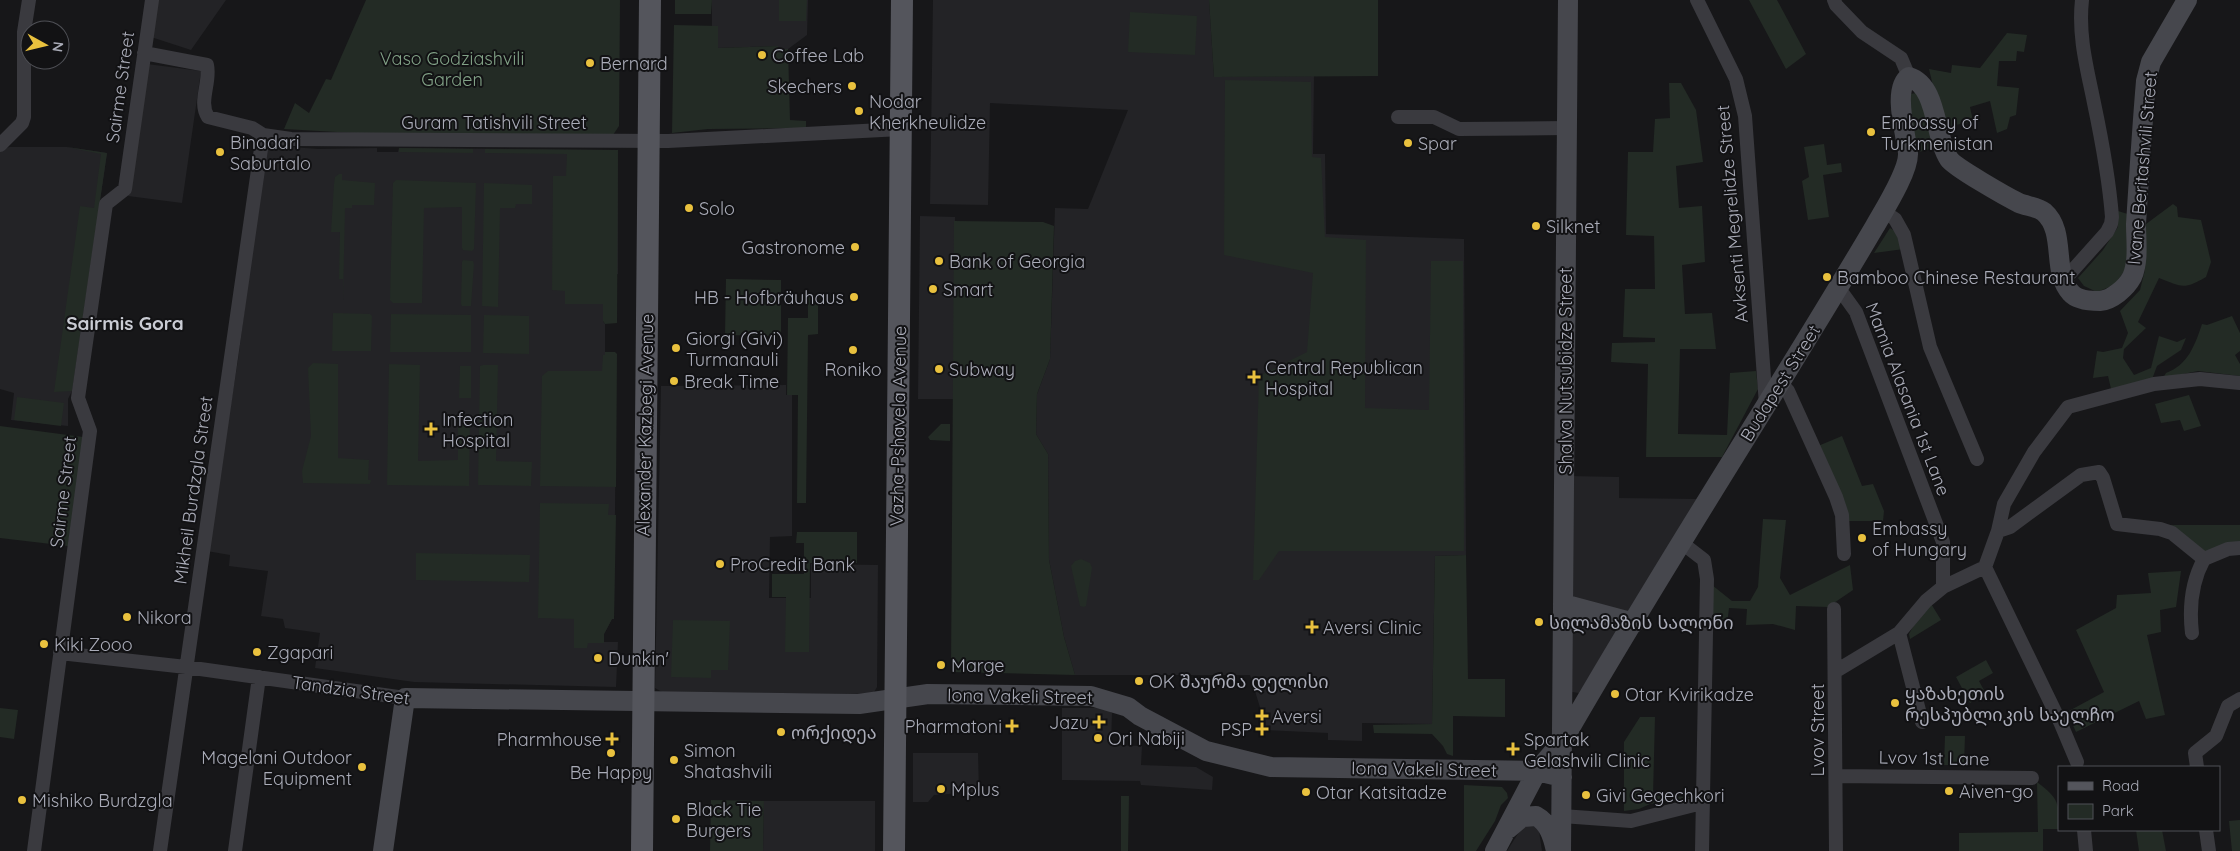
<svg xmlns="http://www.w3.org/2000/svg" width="2240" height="851" font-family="Quicksand,'Noto Sans Georgian',sans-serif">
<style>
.built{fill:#232326}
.green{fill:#232b25}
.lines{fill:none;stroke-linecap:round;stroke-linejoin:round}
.street{stroke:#3a3a3f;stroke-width:14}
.secondary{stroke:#46474d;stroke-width:20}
.primary{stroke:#54555c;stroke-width:22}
.poi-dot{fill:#e9c13e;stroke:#121214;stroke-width:2}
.labels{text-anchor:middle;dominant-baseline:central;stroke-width:4;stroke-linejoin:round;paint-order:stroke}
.poi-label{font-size:18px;fill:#aaacb8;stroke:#121214;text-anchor:start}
.park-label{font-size:18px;fill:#82a287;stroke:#121214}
.street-label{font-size:18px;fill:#aaacb8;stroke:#121214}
.neighbourhood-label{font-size:19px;font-weight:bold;fill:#caccd4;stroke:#121214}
</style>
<rect width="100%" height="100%" fill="#171719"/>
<path class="built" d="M 156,0 L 226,0 L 191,50 L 151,37 Z
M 712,0 L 808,0 L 807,35 L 788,49 L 778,49 L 777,46 L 718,48 L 718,27 L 712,26 Z
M 933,0 L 1209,0 L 1214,77 L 1314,76 L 1313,154 L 1325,154 L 1326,234 L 1464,239 L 1466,555 L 1435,556 L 1432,724 L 1362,723 L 1362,741 L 1328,740 L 1328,733 L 1267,730 L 1250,675 L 1075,675 L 1064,637 L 1049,560 L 1048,454 L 1036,434 L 1037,394 L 1050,359 L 1055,208 L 1088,209 L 1128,110 L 990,103 L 988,205 L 930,204 Z
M 147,64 L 201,71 L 182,203 L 128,196 Z
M 266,143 L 291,143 L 291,147 L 319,149 L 377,148 L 377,152 L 398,152 L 399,148 L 618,150 L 618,274 L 603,274 L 603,321 L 605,324 L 605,355 L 603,355 L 603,371 L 616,403 L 614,619 L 612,619 L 604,634 L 604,642 L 618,642 L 616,687 L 414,682 L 315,668 L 320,633 L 285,628 L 283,619 L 261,616 L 268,571 L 229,566 L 230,555 L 207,551 L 238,360 Z
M 10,147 L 67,147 L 107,153 L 72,391 L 68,399 L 68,426 L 11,420 L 14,393 L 0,389 L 0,149 Z
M 920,216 L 955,217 L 954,399 L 918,399 Z
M 786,385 L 786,395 L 792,395 L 792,536 L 770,537 L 769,598 L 811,598 L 811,564 L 878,565 L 877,687 L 873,694 L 662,692 L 655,688 L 661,386 Z
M 1569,476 L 1619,477 L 1619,498 L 1697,499 L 1579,693 L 1572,692 Z
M 1062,708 L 1105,708 L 1112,713 L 1111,745 L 1142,746 L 1141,765 L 1196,767 L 1213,777 L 1212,790 L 1141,785 L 1140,781 L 1062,780 Z
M 913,753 L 978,753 L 979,792 L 934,795 L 928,802 L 913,802 Z
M 764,801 L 875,801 L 875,851 L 763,851 Z
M 1526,821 L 1538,824 L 1542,851 L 1507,851 Z"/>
<path class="green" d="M 366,0 L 620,0 L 619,126 L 613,135 L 424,137 L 284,129 L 295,103 L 309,113 L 326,79 L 331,80 Z
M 675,0 L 712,0 L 711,14 L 675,14 Z
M 779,0 L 807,0 L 806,21 L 779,21 Z
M 1209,0 L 1378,0 L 1378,76 L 1214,77 Z
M 1749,0 L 1777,0 L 1806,54 L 1786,69 Z
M 1130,12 L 1197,16 L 1195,55 L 1128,52 Z
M 674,25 L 718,26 L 718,48 L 778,46 L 778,49 L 788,49 L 790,120 L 806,121 L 806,128 L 708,129 L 672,133 Z
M 2007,33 L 2027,35 L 2024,52 L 2017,51 L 2016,61 L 1999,61 L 1997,86 L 2019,88 L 2016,115 L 2010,117 L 2007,129 L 1997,133 L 1990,101 L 1970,107 L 1973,121 L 1943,128 L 1929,69 L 1951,73 L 1952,65 L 1980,68 Z
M 1225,80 L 1311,82 L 1312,157 L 1321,158 L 1325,237 L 1366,240 L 1365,408 L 1429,410 L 1431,261 L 1463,261 L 1464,551 L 1279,551 L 1259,580 L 1253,580 L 1259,376 L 1307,352 L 1313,273 L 1224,255 Z
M 1669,83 L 1681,83 L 1696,110 L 1703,162 L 1676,166 L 1679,208 L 1702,206 L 1705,262 L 1682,265 L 1685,314 L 1712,313 L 1716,349 L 1680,349 L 1678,434 L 1727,435 L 1730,373 L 1756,371 L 1758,389 L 1722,457 L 1646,457 L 1648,364 L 1611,362 L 1612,343 L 1655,342 L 1655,338 L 1623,337 L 1625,289 L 1655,289 L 1654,236 L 1626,235 L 1628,152 L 1653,152 L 1655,119 L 1670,118 Z
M 1916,93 L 1921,95 L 1934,148 L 1915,153 L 1908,104 L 1910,94 Z
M 1824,144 L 1827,165 L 1841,163 L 1842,172 L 1823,175 L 1829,217 L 1808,220 L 1802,181 L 1809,177 L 1804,147 Z
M 67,147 L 107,153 L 72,391 L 54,392 L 80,206 L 94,208 L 101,154 Z
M 399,148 L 473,149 L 473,153 L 399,152 Z
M 485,149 L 618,150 L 617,323 L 605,324 L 603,321 L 603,304 L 565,304 L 565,291 L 552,290 L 553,176 L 566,176 L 567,154 L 485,153 Z
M 339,174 L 342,174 L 342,180 L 375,183 L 374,205 L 352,205 L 352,208 L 345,208 L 343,300 L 343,279 L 339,279 L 340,232 L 331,232 L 334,184 L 335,177 Z
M 396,180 L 476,183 L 474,249 L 472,251 L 463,250 L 462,248 L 462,207 L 424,208 L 422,303 L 393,303 L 390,300 L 393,183 Z
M 484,183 L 532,185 L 532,204 L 516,204 L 515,208 L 500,208 L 498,307 L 482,306 Z
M 2173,204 L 2177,207 L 2178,217 L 2201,220 L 2211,262 L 2206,277 C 2183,290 2183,287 2159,278 L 2138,322 L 2146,328 L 2124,349 L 2123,358 L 2134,375 L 2151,368 L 2159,336 L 2177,342 L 2186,338 L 2181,350 L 2157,366 L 2151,382 L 2112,393 L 2108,376 L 2093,378 L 2097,351 L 2103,352 L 2122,348 L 2128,333 L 2120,311 L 2140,290 L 2145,270 L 2146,224 Z
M 2118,211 L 2131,215 L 2126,269 L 2114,285 L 2097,292 L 2084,286 L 2078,278 L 2103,250 L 2118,227 Z
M 954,221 L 1043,222 L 1054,226 L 1050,359 L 1037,394 L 1036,434 L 1048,454 L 1049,560 L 1064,637 L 1075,675 L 951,672 Z
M 1890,228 L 1898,233 L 1904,249 L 1874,253 Z
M 463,260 L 473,261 L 474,264 L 471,306 L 462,306 L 461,304 L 462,262 Z
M 726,279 L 781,280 L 781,336 L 725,335 Z
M 808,295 L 818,295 L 818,334 L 808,335 L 806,503 L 797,503 L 798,395 L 787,395 L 788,318 L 808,318 Z
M 333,313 L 370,314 L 372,316 L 371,351 L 332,351 Z
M 391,314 L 471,315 L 471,352 L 390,352 Z
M 484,315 L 529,316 L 529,354 L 483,353 Z
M 2232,316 L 2240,333 L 2240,351 L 2235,355 L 2240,364 L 2240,376 L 2198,371 L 2163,378 L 2166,373 C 2188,365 2195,345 2202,324 L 2207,325 Z
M 605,352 L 615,352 L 617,354 L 616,487 L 540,486 L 542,376 L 548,371 L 602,371 L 603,355 L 605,355 Z
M 313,363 L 338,364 L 338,458 L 369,460 L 368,480 L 371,480 L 370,484 L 303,483 L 302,471 L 311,436 L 308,368 Z
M 389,364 L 420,365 L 418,461 L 458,460 L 458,420 L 470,421 L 469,486 L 387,485 Z
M 483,365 L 498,365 L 496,461 L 532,462 L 531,486 L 478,485 L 480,366 Z
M 460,366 L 471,366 L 471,398 L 459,398 Z
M 2189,395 L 2201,426 L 2184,431 L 2180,420 L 2161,423 L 2155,404 Z
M 17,397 L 64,403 L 61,426 L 14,420 Z
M 941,424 L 950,424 L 950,441 L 930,440 L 928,437 Z
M 0,426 L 83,437 L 68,546 L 0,538 Z
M 1842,436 L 1862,486 L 1873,484 L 1884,511 L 1883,521 L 1848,521 L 1818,446 Z
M 540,503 L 609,504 L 608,515 L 616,515 L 614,619 L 612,619 L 604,634 L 604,643 L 588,643 L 587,648 L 574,648 L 574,619 L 538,618 Z
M 1763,519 L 1786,520 L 1780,578 L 1790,595 L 1850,565 L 1853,590 L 1828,607 L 1796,606 L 1795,630 L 1773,624 L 1746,625 L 1747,609 L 1729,608 L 1727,625 L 1712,624 L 1712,585 L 1732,601 L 1750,601 L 1758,587 Z
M 2167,525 L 2240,525 L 2240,545 L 2205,553 Z
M 797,532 L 857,532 L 857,563 L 810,563 L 809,652 L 785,652 L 786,597 L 772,597 L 772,574 L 804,574 L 804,543 L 796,543 Z
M 416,553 L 530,555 L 529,582 L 416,580 Z
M 1466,555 L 1468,679 L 1505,679 L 1505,717 L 1453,716 L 1453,756 L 1447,754 L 1443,746 L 1432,734 L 1374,733 L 1373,725 L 1432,724 L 1435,556 Z
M 1081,559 L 1090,563 L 1092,568 L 1086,606 L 1084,607 L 1080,606 L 1071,566 L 1075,561 Z
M 2181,571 L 2176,607 L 2160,610 L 2161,632 L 2147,635 L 2165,715 L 2146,719 L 2139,701 L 2076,732 L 2067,712 L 2104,692 L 2076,630 L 2116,608 L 2117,595 L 2151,593 L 2148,573 Z
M 1930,602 L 1941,620 L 1910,639 L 1909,634 L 1921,612 Z
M 673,620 L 730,621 L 728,670 L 711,670 L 711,678 L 671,677 Z
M 1986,660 L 1993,673 L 1979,681 L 1986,694 L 1970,703 L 1956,677 Z
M 0,708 L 18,710 L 14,739 L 0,737 Z
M 1640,717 L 1655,717 L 1653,796 L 1696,797 L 1650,804 L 1639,809 L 1624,811 L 1624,742 Z
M 1945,736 L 1965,736 L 1964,765 L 1944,765 Z
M 2037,782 C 2059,799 2059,802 2059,829 L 2043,829 L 2043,851 L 1959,851 L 1959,833 L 2038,832 Z
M 1464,785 L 1502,787 L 1507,793 L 1508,798 L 1501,805 L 1495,821 L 1476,851 L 1464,851 Z
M 1121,796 L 1129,796 L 1128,851 L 1121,851 Z
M 711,800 L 764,801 L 763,851 L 710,851 Z
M 2240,820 L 2240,851 L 2232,851 L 2229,821 Z
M 2136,830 L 2162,830 L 2166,851 L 2139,851 Z"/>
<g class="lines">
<path class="street" d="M 1697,0 L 1736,79 L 1745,116 L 1766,405
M 1834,0 L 1836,5 L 1862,32 L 1901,58 L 1909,77
M 144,53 L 207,65 C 211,82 198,102 208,117 L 252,128 L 263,135 L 291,139 L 668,141 L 901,129
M 1398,117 L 1434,117 L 1459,129 L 1567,128
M 0,145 L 22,123 L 24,117 L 24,32 L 29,0
M 1883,211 L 1895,219 L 1904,235 L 1930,347 L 1977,459
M 2064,280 L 2107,232 L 2111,224 L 2112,217 C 2109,178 2102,141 2094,103 C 2087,68 2078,36 2082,0
M 1838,287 L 1856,312 L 1943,542 L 1943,587
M 1780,382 L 1788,391 L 1836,497 L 1842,515 L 1844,554
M 1998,531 L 2010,527 L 2081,475 L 2099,472 L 2103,478 L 2117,524 L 2160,529 L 2172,533 L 2204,559
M 1682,543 L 1704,560 L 1707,579 L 1702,851
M 2204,559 L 2228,549 L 2240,548
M 1985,567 L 1998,531 L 2004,504 L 2034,452 L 2068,407 L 2154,384 L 2200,379 L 2240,383
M 1985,567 L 2061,724 L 2077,762
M 1834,609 L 1836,851
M 1899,633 L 1922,722
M 2192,633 C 2189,607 2192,581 2204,559
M 60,653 L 186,667 L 405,698
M 1836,671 L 1899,633 L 1926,601 L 1943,587 L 1985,567
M 2197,767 L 2195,753 L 2216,736 L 2228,706 L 2240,699
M 1836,776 L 2032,778
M 1562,816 L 1631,821 L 1702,803
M 2084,830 L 2086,851
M 2206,830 L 2209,851
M 34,851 L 90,431 L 78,398 L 106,204 L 125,189 L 152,0
M 160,851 L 263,135
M 235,851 L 259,677"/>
<path class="secondary" d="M 1563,604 L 1634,623
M 1508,829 L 1522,817 L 1536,816 C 1549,823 1553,837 1556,851
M 383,851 L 405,698 L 859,704 L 928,694 L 1091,696 L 1128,707 L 1140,716 L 1206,751 L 1271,767 L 1537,771 L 1562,777
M 1495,851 L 1537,771 L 1562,742 C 1662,567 1773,399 1875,226 C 1884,210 1909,171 1908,153 C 1906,134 1892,89 1909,77 C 1938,86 1934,136 1949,159 C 1954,167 2007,197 2019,203 C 2026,206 2038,207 2044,212 C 2067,232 2051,272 2071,293 C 2077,300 2091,301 2100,301 C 2112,300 2126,288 2132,277 C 2139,261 2136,241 2136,224 C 2139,176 2142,128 2146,81 L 2151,62 L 2187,0
M 1561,851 L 1568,0"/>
<path class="primary" d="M 642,851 L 650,0
M 894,851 L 902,0"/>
</g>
<g class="poi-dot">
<circle cx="762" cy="55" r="5"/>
<circle cx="590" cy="63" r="5"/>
<circle cx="852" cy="86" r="5"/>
<circle cx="859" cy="111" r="5"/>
<circle cx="1871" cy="132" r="5"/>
<circle cx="1408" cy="143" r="5"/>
<circle cx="220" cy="152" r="5"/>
<circle cx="689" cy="208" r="5"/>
<circle cx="1536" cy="226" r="5"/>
<circle cx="855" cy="247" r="5"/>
<circle cx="939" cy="261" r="5"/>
<circle cx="1827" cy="277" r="5"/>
<circle cx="933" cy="289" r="5"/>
<circle cx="854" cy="297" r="5"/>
<circle cx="676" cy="348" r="5"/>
<circle cx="853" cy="350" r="5"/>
<circle cx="939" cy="369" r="5"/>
<path d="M1251.5 369.5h5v5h5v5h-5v5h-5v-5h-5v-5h5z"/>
<circle cx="674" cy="381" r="5"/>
<path d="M428.5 421.5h5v5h5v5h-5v5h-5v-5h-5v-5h5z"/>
<circle cx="1862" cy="538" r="5"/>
<circle cx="720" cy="564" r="5"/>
<circle cx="127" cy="617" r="5"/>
<circle cx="1539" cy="622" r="5"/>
<path d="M1309.5 619.5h5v5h5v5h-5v5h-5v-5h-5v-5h5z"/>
<circle cx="44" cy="644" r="5"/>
<circle cx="257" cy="652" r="5"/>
<circle cx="598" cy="658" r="5"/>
<circle cx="941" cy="665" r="5"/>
<circle cx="1139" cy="681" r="5"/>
<circle cx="1615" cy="694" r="5"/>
<circle cx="1895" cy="703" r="5"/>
<path d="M1259.5 708.5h5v5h5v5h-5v5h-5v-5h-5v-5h5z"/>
<path d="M1096.5 714.5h5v5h5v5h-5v5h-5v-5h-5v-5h5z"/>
<path d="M1009.5 718.5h5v5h5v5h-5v5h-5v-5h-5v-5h5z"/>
<path d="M1259.5 721.5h5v5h5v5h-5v5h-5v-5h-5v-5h5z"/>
<circle cx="781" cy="732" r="5"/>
<circle cx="1098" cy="738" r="5"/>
<path d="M609.5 731.5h5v5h5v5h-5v5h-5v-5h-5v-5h5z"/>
<path d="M1510.5 741.5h5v5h5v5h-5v5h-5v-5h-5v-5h5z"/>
<circle cx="611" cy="753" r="5"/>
<circle cx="674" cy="760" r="5"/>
<circle cx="362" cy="767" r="5"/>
<circle cx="941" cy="789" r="5"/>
<circle cx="1949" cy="791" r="5"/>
<circle cx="1306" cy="792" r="5"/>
<circle cx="1586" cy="795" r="5"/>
<circle cx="22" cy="800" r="5"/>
<circle cx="676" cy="819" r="5"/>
</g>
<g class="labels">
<g class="poi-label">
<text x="772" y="55">Coffee Lab</text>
<text x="600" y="63">Bernard</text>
<text x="842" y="86" text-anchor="end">Skechers</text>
<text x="869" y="101">Nodar<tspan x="869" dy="21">Kherkheulidze</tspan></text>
<text x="1881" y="122">Embassy of<tspan x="1881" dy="21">Turkmenistan</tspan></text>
<text x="230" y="142">Binadari<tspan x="230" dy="21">Saburtalo</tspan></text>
<text x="1418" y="143">Spar</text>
<text x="699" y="208">Solo</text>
<text x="1546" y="226">Silknet</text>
<text x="845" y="247" text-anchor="end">Gastronome</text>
<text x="949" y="261">Bank of Georgia</text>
<text x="1837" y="277">Bamboo Chinese Restaurant</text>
<text x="943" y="289">Smart</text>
<text x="844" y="297" text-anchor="end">HB - Hofbräuhaus</text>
<text x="686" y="338">Giorgi (Givi)<tspan x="686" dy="21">Turmanauli</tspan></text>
<text x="1265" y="367">Central Republican<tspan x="1265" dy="21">Hospital</tspan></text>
<text x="853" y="369" text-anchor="middle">Roniko</text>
<text x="949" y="369">Subway</text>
<text x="684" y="381">Break Time</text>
<text x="442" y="419">Infection<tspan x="442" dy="21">Hospital</tspan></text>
<text x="1872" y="528">Embassy<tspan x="1872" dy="21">of Hungary</tspan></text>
<text x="730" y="564">ProCredit Bank</text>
<text x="137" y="617">Nikora</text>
<text x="1549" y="622">სილამაზის სალონი</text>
<text x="1323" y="627">Aversi Clinic</text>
<text x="54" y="644">Kiki Zooo</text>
<text x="267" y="652">Zgapari</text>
<text x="608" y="658">Dunkin'</text>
<text x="951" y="665">Marge</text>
<text x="1149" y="681">OK შაურმა დელისი</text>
<text x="1905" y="693">ყაზახეთის<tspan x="1905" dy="21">რესპუბლიკის საელჩო</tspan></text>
<text x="1625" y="694">Otar Kvirikadze</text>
<text x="1272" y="716">Aversi</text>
<text x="1089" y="722" text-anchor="end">Jazu</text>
<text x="1002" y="726" text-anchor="end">Pharmatoni</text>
<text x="1252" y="729" text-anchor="end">PSP</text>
<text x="791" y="732">ორქიდეა</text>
<text x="1108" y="738">Ori Nabiji</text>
<text x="602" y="739" text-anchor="end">Pharmhouse</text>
<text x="1524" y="739">Spartak<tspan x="1524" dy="21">Gelashvili Clinic</tspan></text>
<text x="684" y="750">Simon<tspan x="684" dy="21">Shatashvili</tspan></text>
<text x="352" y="757" text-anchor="end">Magelani Outdoor<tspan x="352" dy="21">Equipment</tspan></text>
<text x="611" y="772" text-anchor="middle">Be Happy</text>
<text x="951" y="789">Mplus</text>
<text x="1959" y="791">Aiven-go</text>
<text x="1316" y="792">Otar Katsitadze</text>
<text x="1596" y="795">Givi Gegechkori</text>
<text x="32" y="800">Mishiko Burdzgla</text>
<text x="686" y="809">Black Tie<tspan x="686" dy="21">Burgers</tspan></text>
</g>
<g class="park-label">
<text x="452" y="58">Vaso Godziashvili<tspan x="452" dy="21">Garden</tspan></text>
</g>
<g class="street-label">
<text transform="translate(120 87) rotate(-82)">Sairme Street</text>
<text x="494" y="122">Guram Tatishvili Street</text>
<text transform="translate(2142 168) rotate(-85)">Ivane Beritashvili Street</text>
<text transform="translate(1732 214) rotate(-95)">Avksenti Megrelidze Street</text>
<text transform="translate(1565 371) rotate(-90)">Shalva Nutsubidze Street</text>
<text transform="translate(1780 383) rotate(-58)">Budapest Street</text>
<text transform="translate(1908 399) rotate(69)">Mamia Alasania 1st Lane</text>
<text transform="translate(645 425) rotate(-89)">Alexander Kazbegi Avenue</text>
<text transform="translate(898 426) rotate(-89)">Vazha-Pshavela Avenue</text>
<text transform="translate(193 490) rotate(-82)">Mikheil Burdzgla Street</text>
<text transform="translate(63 492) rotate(-83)">Sairme Street</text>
<text transform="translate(351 690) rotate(8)">Tandzia Street</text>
<text transform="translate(1020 696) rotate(1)">Iona Vakeli Street</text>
<text transform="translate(1817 730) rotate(-90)">Lvov Street</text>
<text transform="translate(1934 758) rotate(1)">Lvov 1st Lane</text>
<text transform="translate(1424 769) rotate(1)">Iona Vakeli Street</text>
</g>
<g class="neighbourhood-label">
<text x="125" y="323">Sairmis Gora</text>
</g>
</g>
<rect x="2058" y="766" width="162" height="65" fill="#121214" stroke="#4f5056"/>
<rect x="2068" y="782" width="25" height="8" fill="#54555c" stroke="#4f5056"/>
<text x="2102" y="791" font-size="15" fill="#aaacb8">Road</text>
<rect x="2068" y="804" width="25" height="15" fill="#232b25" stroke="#4f5056"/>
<text x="2102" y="816" font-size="15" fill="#aaacb8">Park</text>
<g transform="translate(45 45) rotate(98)"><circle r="24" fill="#121214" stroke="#4f5056"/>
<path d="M0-4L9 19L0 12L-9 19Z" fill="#e9c13e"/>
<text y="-8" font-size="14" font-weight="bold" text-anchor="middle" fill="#aaacb8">N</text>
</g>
</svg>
